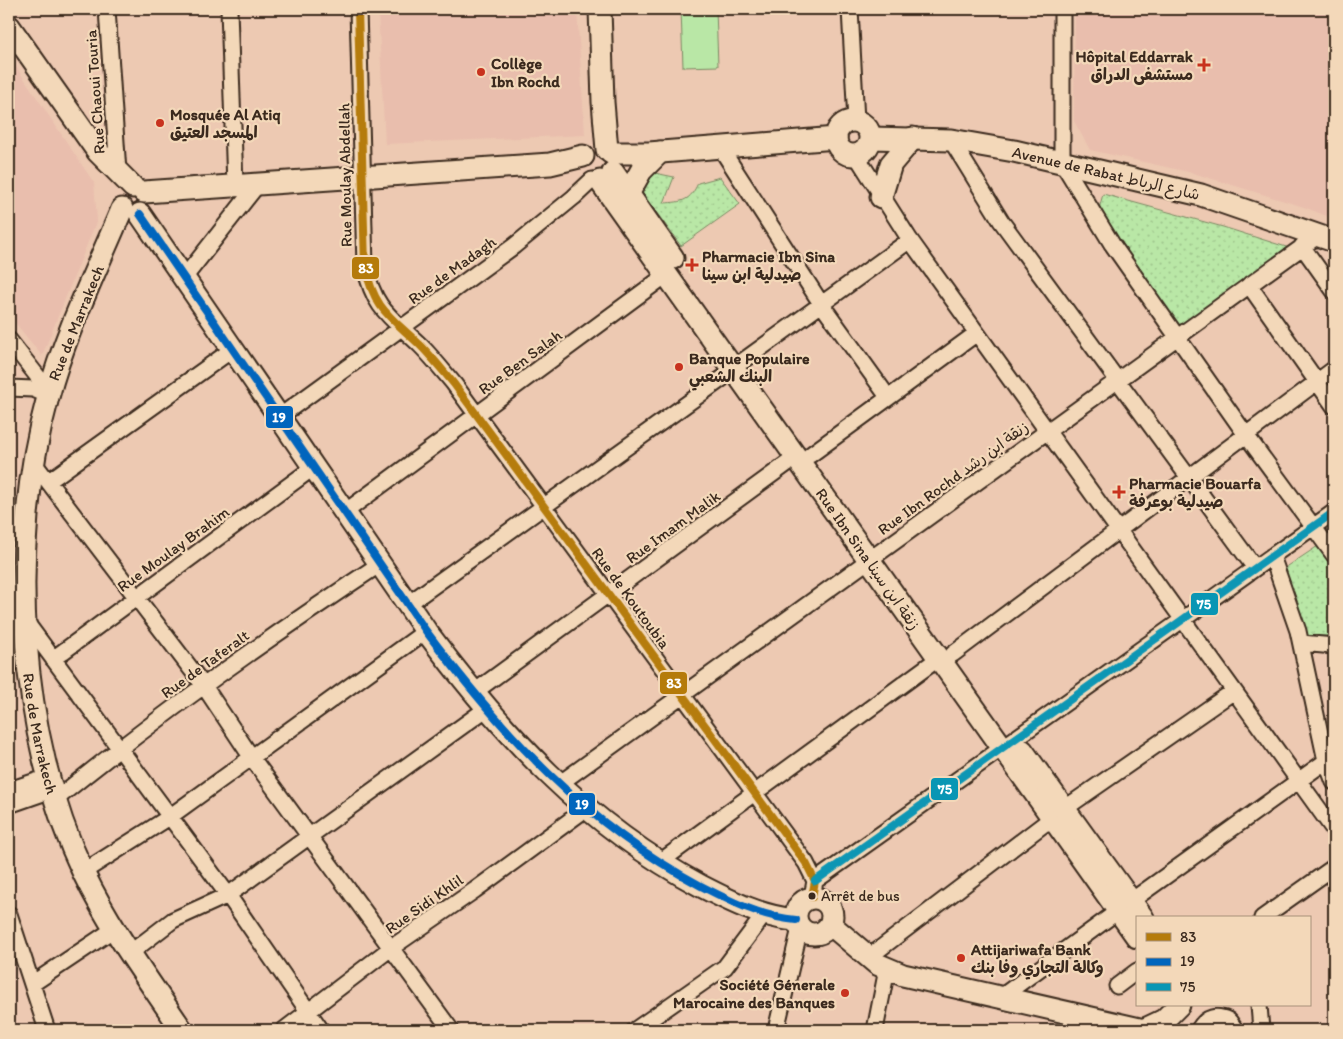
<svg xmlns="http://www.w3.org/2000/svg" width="1343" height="1039" font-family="Itim,'Playpen Sans Arabic',sans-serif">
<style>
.built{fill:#e9bead}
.grass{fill:#b9e7a6;stroke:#7a8862}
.park{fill:url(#park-dots);stroke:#7a8862}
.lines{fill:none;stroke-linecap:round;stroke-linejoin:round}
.street-casing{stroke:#3b2a1e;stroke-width:19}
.secondary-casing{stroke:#3b2a1e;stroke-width:25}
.street{stroke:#f3d8b9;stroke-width:15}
.secondary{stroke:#f3d8b9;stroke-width:21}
.bus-1-casing{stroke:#f3d8b9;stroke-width:11}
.bus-2-casing{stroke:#f3d8b9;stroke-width:11}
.bus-3-casing{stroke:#f3d8b9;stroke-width:11}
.bus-1{stroke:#b57b0a;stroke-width:8}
.bus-2{stroke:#0065bd;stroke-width:8}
.bus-3{stroke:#0996b4;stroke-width:8}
.poi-dot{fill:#c8321e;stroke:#f3d8b9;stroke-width:2}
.bus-dot{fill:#3b2a1e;stroke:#f3d8b9;stroke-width:2}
.labels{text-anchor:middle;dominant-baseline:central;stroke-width:4.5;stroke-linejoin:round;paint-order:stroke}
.bus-label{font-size:15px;fill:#3b2a1e;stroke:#f3d8b9;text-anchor:start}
.poi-label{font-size:16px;font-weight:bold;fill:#3b2a1e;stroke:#f3d8b9;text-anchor:start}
.street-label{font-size:16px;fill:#3b2a1e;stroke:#f3d8b9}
.line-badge{stroke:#f3d8b9;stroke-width:2}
.badge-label{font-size:14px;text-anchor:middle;font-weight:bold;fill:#fff}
</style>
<defs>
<pattern id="park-dots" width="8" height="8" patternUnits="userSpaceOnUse" patternTransform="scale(1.25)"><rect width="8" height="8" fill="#b9e7a6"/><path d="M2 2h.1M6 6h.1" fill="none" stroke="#a0c68e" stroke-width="1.8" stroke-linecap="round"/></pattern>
</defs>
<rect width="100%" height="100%" fill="#edc9b2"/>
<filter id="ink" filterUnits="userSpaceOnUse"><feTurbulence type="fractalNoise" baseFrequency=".02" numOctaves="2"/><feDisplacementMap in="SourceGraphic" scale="10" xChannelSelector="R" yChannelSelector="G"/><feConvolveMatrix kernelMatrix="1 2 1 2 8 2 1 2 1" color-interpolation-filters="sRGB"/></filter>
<g filter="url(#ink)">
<path class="built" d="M 378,9 L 577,9 L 585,135 L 385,144 Z
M 1075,9 L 1334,9 L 1334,219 L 1304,207 L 1193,173 L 1090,150 L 1074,121 Z
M 9,56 L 94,183 L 97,220 L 42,356 L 9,315 Z"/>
<path class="grass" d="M 681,9 L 716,9 L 718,66 L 683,67 Z"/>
<path class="park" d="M 650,172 L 674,177 L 664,203 C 683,202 690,201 698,183 L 720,177 L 740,204 L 681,246 L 637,186 Z
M 1103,194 L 1223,227 L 1299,251 L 1178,337 L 1096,220 Z
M 1318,546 L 1334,562 L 1334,636 L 1306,636 L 1282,570 Z"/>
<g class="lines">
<g class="street-casing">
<path id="street" d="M 107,9 L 118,172
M 229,9 L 235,186
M 358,9 L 365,266 C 374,310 391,317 421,346 C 433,358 443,371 454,384 L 806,863 L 815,881 L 812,897
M 850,9 L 856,121
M 1062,9 L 1062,162 L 1112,244 L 1246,435 L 1334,555
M 951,140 L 1001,221 L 1255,568
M 720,147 L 822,305 L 888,397
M 856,155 L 910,240 L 1334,830
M 1302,246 L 1334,291
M 184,278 L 258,184
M 1249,285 L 1334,406
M 9,340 L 49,391
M 743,361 L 910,240
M 9,388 L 33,389 L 48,395
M 279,417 L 514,246 L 574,197 L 592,180
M 810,455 L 977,333
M 34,463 L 204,686 L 252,758 L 451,1030
M 49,481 L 233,349
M 345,512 L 666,275
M 1272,556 L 1298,631 L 1326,761 L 1334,782
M 408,604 L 734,370
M 26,622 L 228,895 L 321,1030
M 1301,643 L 1334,646
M 953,654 L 1334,369
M 53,659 L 314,467
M 473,693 L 796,457
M 559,784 L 1319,235
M 9,790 L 48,777
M 55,800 C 159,715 268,638 380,564
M 9,805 L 52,790
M 1064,809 L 1234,691
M 660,862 L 939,658
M 83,872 L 168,818 L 426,631
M 815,881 L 1334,512
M 1131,901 L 1326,761
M 9,914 L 47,1030
M 1262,918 L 1334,867
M 130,953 L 173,920 L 228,895 L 486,709
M 869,957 L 1052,818
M 32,984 L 114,929
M 1117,986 L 1137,971
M 1001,997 L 1118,911
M 1259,1005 L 1261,1030
M 284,1030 L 391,948 L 475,890 L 587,808
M 635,1030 L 725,967 L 764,915
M 776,1030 L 800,928
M 875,1030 L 887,969"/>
</g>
<g class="secondary-casing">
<g id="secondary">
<path d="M 600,9 L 603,102 L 607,150"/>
<path d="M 9,26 L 98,152 L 133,187"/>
<circle cx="853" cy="138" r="17"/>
<path d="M 871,138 L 951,140 L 1014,151 L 1201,195 L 1334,241"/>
<path d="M 611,153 L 649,153 L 836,138"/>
<path d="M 613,172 L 673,258"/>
<path d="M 600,181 L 1137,937"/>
<path d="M 144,192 L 550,164 L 583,156"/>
<path d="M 628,194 L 641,171 L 660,152"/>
<path d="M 881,197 L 891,164 L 913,138"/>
<path id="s1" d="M 122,209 C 96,271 65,333 48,397 C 7,544 18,737 84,874 C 111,930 148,979 182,1030"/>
<path d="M 140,214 L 426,631 C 503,734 585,824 701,886 C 732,902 762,917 796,920"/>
<path d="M 1022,750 L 1143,918"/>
<circle cx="814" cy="916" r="18"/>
<path d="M 831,925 L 877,964 L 903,975 L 1144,1030"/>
<path d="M 1143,1030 L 1164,1020 L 1179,1005"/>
<path d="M 1202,1030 C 1208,1020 1216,1018 1227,1023 L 1232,1030"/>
</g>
</g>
<use href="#street" class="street"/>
<use href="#secondary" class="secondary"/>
<g class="bus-1-casing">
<path id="bus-1" d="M 358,9 L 365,266 C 374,310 391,317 421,346 C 433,358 443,371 454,384 L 806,863 L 815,881 L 812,897"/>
</g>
<g class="bus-2-casing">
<path id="bus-2" d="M 140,214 L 426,631 C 503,734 585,824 701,886 C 732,902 762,917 796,920"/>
</g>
<g class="bus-3-casing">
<path id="bus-3" d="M 815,881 L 1334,512"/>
</g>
<use href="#bus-1" class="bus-1"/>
<use href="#bus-2" class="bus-2"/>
<use href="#bus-3" class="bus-3"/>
</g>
</g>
<g class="poi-dot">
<path d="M1201.5 57.5h5v5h5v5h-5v5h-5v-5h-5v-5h5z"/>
<circle cx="481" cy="72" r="5"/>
<circle cx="160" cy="123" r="5"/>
<path d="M689.5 257.5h5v5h5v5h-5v5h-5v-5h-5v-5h5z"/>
<circle cx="679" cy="367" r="5"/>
<path d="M1116.5 484.5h5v5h5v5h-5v5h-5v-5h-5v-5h5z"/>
<circle cx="961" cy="958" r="5"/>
<circle cx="845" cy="993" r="5"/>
</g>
<circle class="bus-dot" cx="812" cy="896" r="4.5"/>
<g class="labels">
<g class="bus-label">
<text x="821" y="896">Arrêt de bus</text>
</g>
<g class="poi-label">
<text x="1193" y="56" text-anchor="end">Hôpital Eddarrak<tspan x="1193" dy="18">مستشفى الدراق</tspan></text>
<text x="491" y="63">Collège<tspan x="491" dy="18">Ibn Rochd</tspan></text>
<text x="170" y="114">Mosquée Al Atiq<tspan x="170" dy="18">المسجد العتيق</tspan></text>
<text x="702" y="256">Pharmacie Ibn Sina<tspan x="702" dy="18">صيدلية ابن سينا</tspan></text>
<text x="689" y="358">Banque Populaire<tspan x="689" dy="18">البنك الشعبي</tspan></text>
<text x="1129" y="483">Pharmacie Bouarfa<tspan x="1129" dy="18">صيدلية بوعرفة</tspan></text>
<text x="971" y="949">Attijariwafa Bank<tspan x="971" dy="18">وكالة التجاري وفا بنك</tspan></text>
<text x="835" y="984" text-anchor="end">Société Génerale<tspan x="835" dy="18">Marocaine des Banques</tspan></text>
</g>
<g class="street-label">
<text transform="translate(95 92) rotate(-94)">Rue Chaoui Touria</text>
<text transform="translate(1106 173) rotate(13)">Avenue de Rabat شارع الرباط</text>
<text transform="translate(345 175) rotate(-91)">Rue Moulay Abdellah</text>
<text transform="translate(452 270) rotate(-36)">Rue de Madagh</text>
<text transform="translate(76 323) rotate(-68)">Rue de Marrakech</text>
<text transform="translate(520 362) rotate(-36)">Rue Ben Salah</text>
<text transform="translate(953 478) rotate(-36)">Rue Ibn Rochd زنقة ابن رشد</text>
<text transform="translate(673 527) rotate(-36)">Rue Imam Malik</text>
<text transform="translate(173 549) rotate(-36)">Rue Moulay Brahim</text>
<text transform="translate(868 559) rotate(55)">Rue Ibn Sina زنقة ابن سينا</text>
<text transform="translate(631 598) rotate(54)">Rue de Koutoubia</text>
<text transform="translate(205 664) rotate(-36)">Rue de Taferalt</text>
<text stroke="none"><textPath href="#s1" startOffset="542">Rue de Marrakech</textPath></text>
<text transform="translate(424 904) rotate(-35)">Rue Sidi Khlil</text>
</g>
</g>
<g class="line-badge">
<rect x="351" y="256" width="29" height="24" rx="5" fill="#b57b0a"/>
<rect x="265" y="405" width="29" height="24" rx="5" fill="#0065bd"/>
<rect x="1190" y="592" width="29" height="24" rx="5" fill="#0996b4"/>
<rect x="659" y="671" width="29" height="24" rx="5" fill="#b57b0a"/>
<rect x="930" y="777" width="29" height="24" rx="5" fill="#0996b4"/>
<rect x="568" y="792" width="28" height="24" rx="5" fill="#0065bd"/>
</g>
<g class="badge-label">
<text x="366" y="273">83</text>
<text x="279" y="422">19</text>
<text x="1204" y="609">75</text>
<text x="674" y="688">83</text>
<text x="945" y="794">75</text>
<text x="582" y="809">19</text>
</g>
<rect width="1343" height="1039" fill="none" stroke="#f3d8b9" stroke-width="30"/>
<rect x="15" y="15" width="1313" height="1009" fill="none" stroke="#3b2a1e" stroke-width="2" filter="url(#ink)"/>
<rect x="1136" y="916" width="175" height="90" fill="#f3d8b9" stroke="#a9927b"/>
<rect x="1146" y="933" width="25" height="8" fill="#b57b0a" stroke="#a9927b"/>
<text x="1180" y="942" font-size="15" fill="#3b2a1e">83</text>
<rect x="1146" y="958" width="25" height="8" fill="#0065bd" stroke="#a9927b"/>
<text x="1180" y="966" font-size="15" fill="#3b2a1e">19</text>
<rect x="1146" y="983" width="25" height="8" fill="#0996b4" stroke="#a9927b"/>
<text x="1180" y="992" font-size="15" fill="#3b2a1e">75</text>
</svg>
